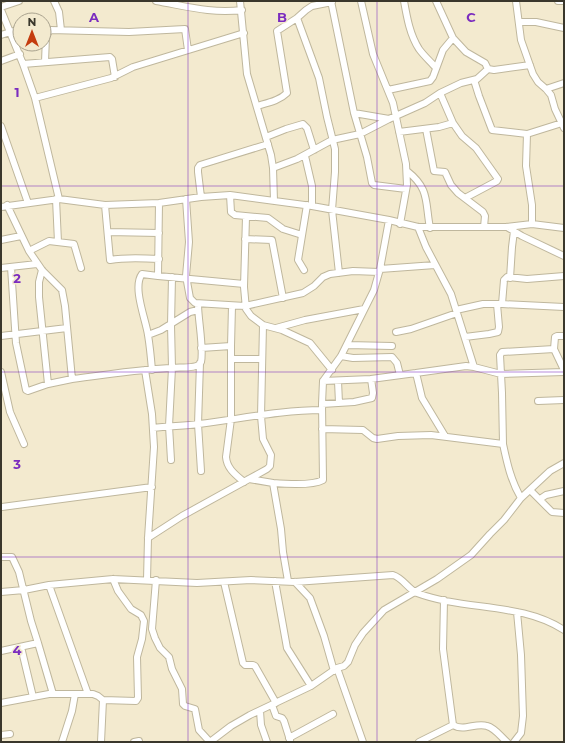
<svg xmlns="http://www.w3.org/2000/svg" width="565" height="743" font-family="Montserrat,sans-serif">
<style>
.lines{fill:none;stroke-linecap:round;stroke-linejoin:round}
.street-casing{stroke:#bfb79d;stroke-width:8}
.street{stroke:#fff;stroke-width:6}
.grid{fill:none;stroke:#7b2cbf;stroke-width:1;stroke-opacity:0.55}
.grid-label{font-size:13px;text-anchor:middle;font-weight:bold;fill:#7b2cbf;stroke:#f3eacf;stroke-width:3;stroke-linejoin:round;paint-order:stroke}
</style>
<rect width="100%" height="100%" fill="#f3eacf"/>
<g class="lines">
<g class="street-casing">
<path id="street" d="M 54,1 L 59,12 L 61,30
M 156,1 C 185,6 212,14 242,10
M 240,1 L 247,74 L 271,155 L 273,168 L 274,201
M 331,1 L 354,113 L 367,157 L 372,183 L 374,185 L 406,189
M 361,1 L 373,54 L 393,103 L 406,164 L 407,185 L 400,224
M 404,1 C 407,18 410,35 419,49 C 424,56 431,62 436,68
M 436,1 L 453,38 L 466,52 L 485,63 L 488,69 L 494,70 L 530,65
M 516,1 L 521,40 L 533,74 L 538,82 L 546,89 L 551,95 L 555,109 L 564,128
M 558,1 L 564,1
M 1,7 L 19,1
M 1,10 L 23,64 L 35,98 L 59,199
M 297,18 L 319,78 L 327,117 L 335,149 L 335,172 L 332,210 L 339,273
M 520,22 L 536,22 L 564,28
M 1,35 L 20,29
M 1,61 L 20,54
M 45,62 L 46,36 L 50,30 L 129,32 L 185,29 L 188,50
M 23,64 L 110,57 L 112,59 L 115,77
M 474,80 L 479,96 L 492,130 L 527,134 L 562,123
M 546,89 L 564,83
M 388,90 L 430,81 L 433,77 L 443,50 L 453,38
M 35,98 L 111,78 L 133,67 L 244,33
M 257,106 C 267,103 279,101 287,93 L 277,31 L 297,18 L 306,10 L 312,6 L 332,2
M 354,113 L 389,119
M 1,126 L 28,203
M 426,129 L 434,171 L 445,172 L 451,185 L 458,193 L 483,212 L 485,216 L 484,227
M 399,132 L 439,127 L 453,123
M 527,134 L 526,166 L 532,205 L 532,224
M 266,137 L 286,129 L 303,124 L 307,128 L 314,150
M 305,156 L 312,186 L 312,206
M 273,168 L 297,159 L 332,140 L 360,134 L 389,119 L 425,103 L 440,93
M 407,171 C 430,189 425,202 430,228
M 230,195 L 231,212 L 235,215 L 268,218 L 283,229 L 302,235
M 201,197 L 198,172 L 198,168 L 200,165 L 268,144
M 465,198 L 497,181 L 498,179 L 476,148 L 462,136 L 453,123 L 440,93 L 461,83 L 477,79 L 488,69
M 56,199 L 58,242
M 186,199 L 189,242 L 186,276 L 190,298 L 195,303 L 245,306 L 303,293 L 314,286 L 323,277 L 330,274 L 353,271 L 379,272
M 159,203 L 158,276 L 244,284
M 7,205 L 29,251 L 42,270 L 62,290 L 65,306 L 72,379 C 106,375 139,369 173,368 C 179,367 199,369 201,362 C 204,349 198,319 198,304
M 105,205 L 110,260 C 126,257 143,258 159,259
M 1,207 L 59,199 L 105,205 L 159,203 L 201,197 L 230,195 L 312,206 L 389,220 L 418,227 L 507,227 L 532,224 L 564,228
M 246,217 L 244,287 L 246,309 L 251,316 L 263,325 L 282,330 L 310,343 L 332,370
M 418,227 L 426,247 L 451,294 L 474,367 L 466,366 L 416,373 L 422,398 L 445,436
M 507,227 L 522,236 L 564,256
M 108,232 L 159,233
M 245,239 L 272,240 L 283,298
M 1,240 L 21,236
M 29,251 L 49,241 L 74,244 L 81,268
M 11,267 L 16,343 L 26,390 L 28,391 L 48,384 L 72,379
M 1,268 L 37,264
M 380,269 L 435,265
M 42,270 L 39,282 L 39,297 L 48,384
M 304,270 L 298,260 L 307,205
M 510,278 L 512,247 L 514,231
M 502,304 L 564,307
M 232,306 L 231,346 L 231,419 L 226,457 C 227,469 236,475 244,482
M 456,310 L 483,304 L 502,304 L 504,280 L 507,277 L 527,279 L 564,276
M 276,328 L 305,320 L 364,309
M 396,332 L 411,329 L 457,313
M 148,335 L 161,330 L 190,312 L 198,310
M 1,336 L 67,328
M 465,337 L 489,334 L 498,332 L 499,327 L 497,304
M 347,345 L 392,346
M 201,348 L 231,346
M 554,349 L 564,370
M 341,356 L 353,358 L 392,357 L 397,363 L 400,375
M 231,359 L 262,359
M 200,363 L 198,424 L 201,471
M 474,367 L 501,374 L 564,372
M 145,370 L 152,414 L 154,447 L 148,538 L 147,580
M 152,370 C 151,358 150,347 148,335 C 146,320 132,287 142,274 L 158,276
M 1,372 L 10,412 L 24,444
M 323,381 L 371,379 L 416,373
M 338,381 L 339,403
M 538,401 L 564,400
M 322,404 L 354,402 L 372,398 L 373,393 L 371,379
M 153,428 C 168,426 184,426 199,424 C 240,419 281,410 322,410
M 503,444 L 502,393 L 500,355 L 502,352 L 554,349 L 555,337 L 557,336 L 564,336
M 171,460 L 169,426 L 172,368 L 171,325 L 172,277
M 249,479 L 273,483 L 281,529 L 283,552 L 288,581
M 273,483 C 285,484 312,486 323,480 L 322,404 L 323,381 L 341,356 L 374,290 L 380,269 L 389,220
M 530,490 L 552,512 L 564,513
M 521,498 L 550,471 L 564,463
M 540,499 L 546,495 L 564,491
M 2,507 L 152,487
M 148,538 L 182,516 L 249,479 L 267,469 L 270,466 L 271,455 L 263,439 L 261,416 L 263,325
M 1,557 L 12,557 L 19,572 L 31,621 L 38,643 L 1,651
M 156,580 L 152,629 L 155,638 L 160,648 L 169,657 L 172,669 L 182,689 L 183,704 L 185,706 L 195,709 L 199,730 L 210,742
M 275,581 L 287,648 L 311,686
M 224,582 L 243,663 L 245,665 L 253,665 L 255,666 L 276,703
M 295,582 L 310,598 L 324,636 L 334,671
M 49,585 L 88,694
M 1,592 L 24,590 L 49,585 L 113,579 L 197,583 L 251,580 L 295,582 L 393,575 C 403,578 408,589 417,593 C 465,611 521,602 564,630
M 444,600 L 443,649 L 453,725 C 464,732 476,722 487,726 C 495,728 501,737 507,742
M 38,643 L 53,694
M 21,647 L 33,697
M 337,668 L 363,742
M 103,700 L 136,701 L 138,698 L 137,657 L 142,639 L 144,621 L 141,615 L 131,609 L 118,591 L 113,579
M 1,703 L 49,694 L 93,694 L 98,696 L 103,700 L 101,742
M 272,705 L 276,716 L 282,718 L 284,721 L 290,740
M 260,711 L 261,725 L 267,742
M 1,735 L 10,734
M 289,738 L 333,714
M 62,742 L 72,711 L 75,694
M 134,742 L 139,741
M 210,742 L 231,726 L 250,715 L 311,686 L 337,668 L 344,666 L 348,662 L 355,645 L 363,633 L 384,610 L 437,579 L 471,555 L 490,534 L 504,520 L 521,498 C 511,481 507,463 503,444 L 431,435 L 398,436 L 377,439 L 373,438 L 363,430 L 322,429
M 419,742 L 453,725
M 514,742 L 521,733 L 523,716 L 521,655 L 517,612"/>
</g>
<use href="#street" class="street"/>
</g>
<path class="grid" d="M 188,1 L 188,742M 377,1 L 377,742M 1,186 L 564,186M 1,372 L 564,372M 1,557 L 564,557"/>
<g class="grid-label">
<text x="94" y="22">A</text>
<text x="282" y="22">B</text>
<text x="471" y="22">C</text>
<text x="17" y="97">1</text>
<text x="17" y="283">2</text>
<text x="17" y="469">3</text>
<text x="17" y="655">4</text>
</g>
<rect width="565" height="743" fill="none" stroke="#3a372c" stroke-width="4"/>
<g transform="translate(32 32)"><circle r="19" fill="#f3eacf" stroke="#a9a28e"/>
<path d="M0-3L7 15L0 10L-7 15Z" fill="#c43c0f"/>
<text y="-6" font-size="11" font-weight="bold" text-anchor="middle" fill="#3a372c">N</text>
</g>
</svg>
